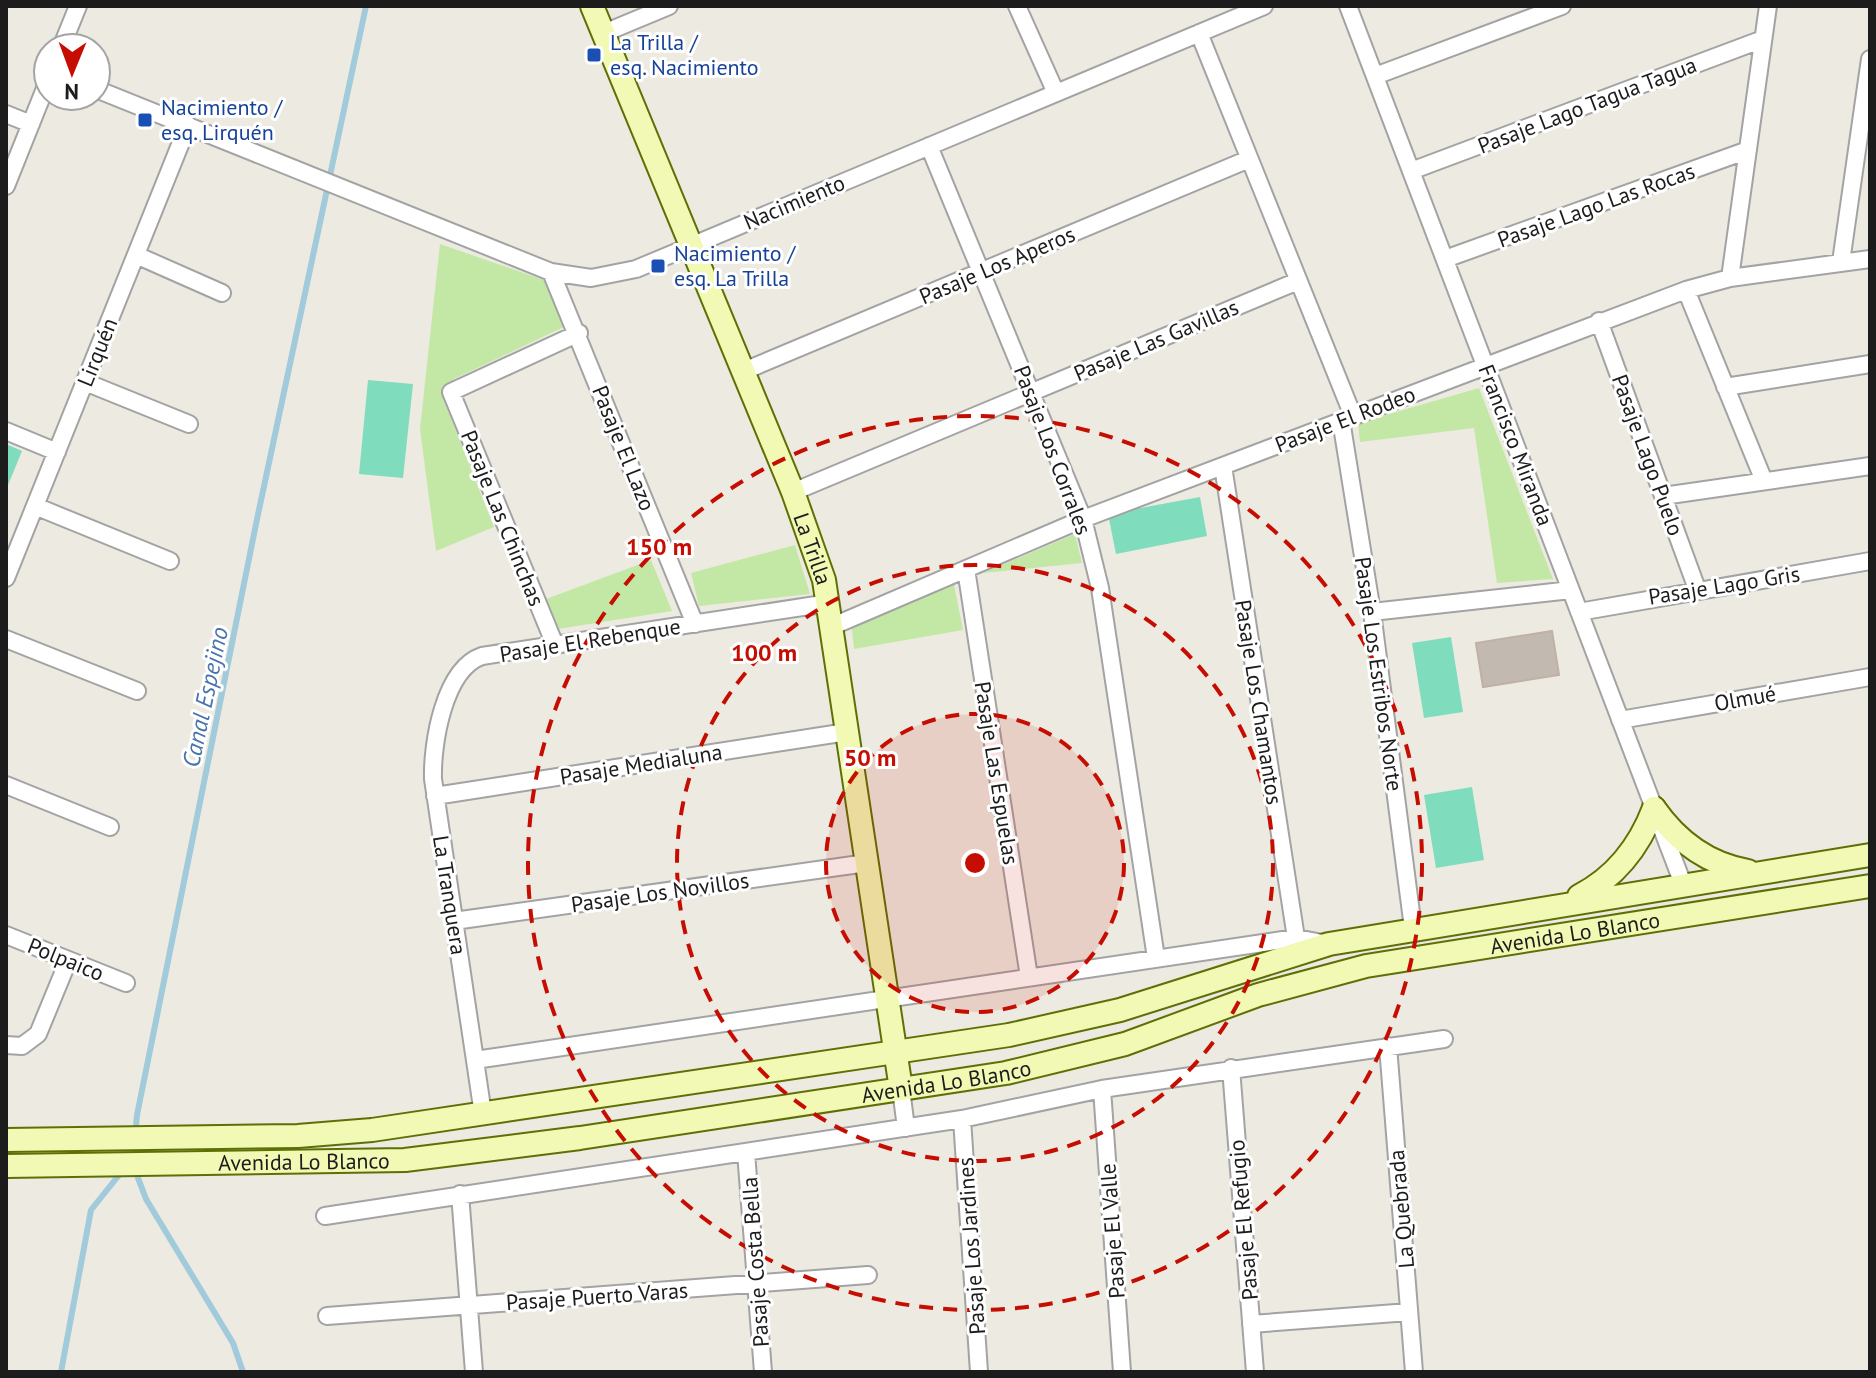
<svg xmlns="http://www.w3.org/2000/svg" width="1876" height="1378" font-family="'PT Sans',sans-serif">
<style>
.grass{fill:#c3e8a6}
.pitch{fill:#7fddbe}
.lines{fill:none;stroke-linecap:round;stroke-linejoin:round}
.stream{stroke:#a1cbdb;stroke-width:6}
.building{fill:#c2bab1;stroke:#bfb1a4;stroke-width:2}
.street-casing{stroke:#a3a3a3;stroke-width:20}
.secondary-casing{stroke:#5e7005;stroke-width:26}
.street{stroke:#fff;stroke-width:16}
.secondary{stroke:#f1f9b4;stroke-width:22}
.ring{fill:none;stroke:#c60d01;stroke-width:4;stroke-dasharray:14 10}
.transit-dot{fill:#1a4fb4;stroke:#fff;stroke-width:3}
.labels{text-anchor:middle;dominant-baseline:central;stroke-width:6;stroke-linejoin:round;paint-order:stroke}
.transit-label{font-size:22px;fill:#164399;stroke:#fff;text-anchor:start}
.street-label{font-size:22px;fill:#1c1c1c;stroke:#fff}
.water-label{font-size:24px;font-style:italic;fill:#4974aa;stroke:#fff}
.centre{fill:#c60d01;stroke:#fff;stroke-width:4}
.ring-label{font-size:24px;text-anchor:middle;font-weight:bold;fill:#c60d01;stroke:#fff;stroke-width:6;stroke-linejoin:round;paint-order:stroke}
</style>
<rect width="100%" height="100%" fill="#edeae1"/>
<path class="grass" d="M 440,244 L 544,280 L 568,325 L 454,379 L 444,401 L 494,527 L 436,551 L 420,429 Z
M 1479,388 L 1553,579 L 1497,583 L 1474,428 L 1360,442 L 1358,423 Z
M 1075,534 L 1082,563 L 983,573 Z
M 795,545 L 810,594 L 699,606 L 691,573 Z
M 651,560 L 672,611 L 558,629 L 546,599 Z
M 953,580 L 963,630 L 854,649 L 851,621 Z"/>
<path class="pitch" d="M 368,380 L 413,384 L 403,478 L 359,474 Z
M 6,444 L 22,451 L 6,490 Z
M 1200,497 L 1207,536 L 1116,554 L 1108,514 Z
M 1451,637 L 1463,712 L 1424,718 L 1412,643 Z
M 1472,787 L 1484,860 L 1436,868 L 1424,795 Z"/>
<g class="lines">
<path class="stream" d="M 133,1159 L 137,1115 L 256,524 L 366,6
M 135,1170 L 146,1199 L 233,1343 L 243,1372
M 61,1372 L 91,1210 L 123,1170"/>
</g>
<path class="building" d="M 1552,631 L 1559,675 L 1483,687 L 1476,643 Z"/>
<g class="lines">
<g class="street-casing">
<path id="street" d="M 1017,6 L 1056,93
M 1348,6 L 1683,884
M 604,33 L 669,6
M 1199,33 L 1353,416
M 61,48 L 78,6
M 1375,76 L 1562,6
M 96,89 L 551,272 L 591,278 L 636,269 L 1264,6
M 6,114 L 31,124
M 929,146 L 1083,519 L 1100,588 L 1156,958
M 1411,171 L 1763,39
M 6,186 L 48,81
M 136,255 L 222,293
M 1445,259 L 1748,150
M 1841,262 L 1870,59
M 551,272 L 695,624
M 1730,278 L 1768,6
M 1686,290 L 1764,481
M 1599,321 L 1697,589
M 744,371 L 1249,159
M 85,382 L 189,424
M 1725,387 L 1870,364
M 1341,420 L 1372,612 L 1413,928
M 6,431 L 57,452
M 1223,466 L 1296,938
M 793,492 L 1298,281
M 1663,496 L 1870,466
M 35,506 L 170,561
M 966,569 L 1029,977
M 6,578 L 188,125
M 1372,612 L 1571,590
M 1579,612 L 1870,561
M 833,626 L 1083,519 L 1686,290 L 1730,278 L 1870,259
M 6,639 L 137,691
M 555,645 L 451,392 L 579,333
M 1620,720 L 1870,677
M 6,785 L 110,827
M 435,796 L 847,732
M 454,921 L 867,863
M 6,935 L 126,983
M 6,1045 L 22,1046 L 38,1034 L 68,961
M 1388,1046 L 1414,1372
M 475,1060 L 1296,938 L 1328,944
M 1231,1068 L 1255,1372
M 901,1089 L 906,1128
M 1102,1089 L 1122,1372
M 483,1114 L 433,779 C 432,743 444,669 482,656 L 829,603
M 962,1119 L 979,1372
M 746,1152 L 763,1372
M 460,1194 L 474,1372
M 325,1216 L 962,1119 L 1102,1089 L 1444,1039
M 327,1316 L 868,1275
M 1251,1324 L 1409,1312"/>
</g>
<g class="secondary-casing">
<g id="secondary">
<path id="s1" d="M 592,6 L 793,492 L 824,580 L 901,1089"/>
<path d="M 1654,808 C 1677,841 1707,864 1748,871"/>
<path d="M 1579,896 C 1616,877 1640,845 1654,808"/>
<path d="M 6,1140 L 298,1136 L 372,1130 L 1009,1035 L 1120,1010 L 1329,944 L 1870,855"/>
<path id="s2" d="M 6,1166 L 405,1160 L 580,1138 L 1006,1073 L 1125,1044 L 1258,995 L 1366,966 L 1870,886"/>
</g>
</g>
<use href="#street" class="street"/>
<use href="#secondary" class="secondary"/>
</g>
<circle cx="975" cy="863" r="149" fill="#c60d01" fill-opacity=".12"/>
<g class="ring">
<circle cx="975" cy="863" r="149"/>
<circle cx="975" cy="863" r="298"/>
<circle cx="975" cy="863" r="447"/>
</g>
<g class="transit-dot">
<rect x="586" y="47" width="16" height="16" rx="4"/>
<rect x="137" y="112" width="16" height="16" rx="4"/>
<rect x="650" y="258" width="16" height="16" rx="4"/>
</g>
<g class="labels">
<g class="transit-label">
<text x="610" y="42">La Trilla /<tspan x="610" dy="25">esq. Nacimiento</tspan></text>
<text x="161" y="107">Nacimiento /<tspan x="161" dy="25">esq. Lirquén</tspan></text>
<text x="674" y="253">Nacimiento /<tspan x="674" dy="25">esq. La Trilla</tspan></text>
</g>
<g class="street-label">
<text transform="translate(1587 105) rotate(-21)">Pasaje Lago Tagua Tagua</text>
<text transform="translate(794 202) rotate(-23)">Nacimiento</text>
<text transform="translate(1596 205) rotate(-20)">Pasaje Lago Las Rocas</text>
<text transform="translate(997 265) rotate(-23)">Pasaje Los Aperos</text>
<text transform="translate(1156 340) rotate(-23)">Pasaje Las Gavillas</text>
<text transform="translate(97 352) rotate(-68)">Lirquén</text>
<text transform="translate(1345 419) rotate(-21)">Pasaje El Rodeo</text>
<text transform="translate(1516 445) rotate(69)">Francisco Miranda</text>
<text transform="translate(624 448) rotate(68)">Pasaje El Lazo</text>
<text transform="translate(1053 450) rotate(69)">Pasaje Los Corrales</text>
<text transform="translate(1648 455) rotate(70)">Pasaje Lago Puelo</text>
<text transform="translate(503 518) rotate(68)">Pasaje Las Chinchas</text>
<text stroke="none"><textPath href="#s1" startOffset="586">La Trilla</textPath></text>
<text transform="translate(1724 585) rotate(-9)">Pasaje Lago Gris</text>
<text transform="translate(590 640) rotate(-9)">Pasaje El Rebenque</text>
<text transform="translate(1379 674) rotate(82)">Pasaje Los Estribos Norte</text>
<text transform="translate(1745 698) rotate(-10)">Olmué</text>
<text transform="translate(1259 702) rotate(81)">Pasaje Los Chamantos</text>
<text transform="translate(641 764) rotate(-9)">Pasaje Medialuna</text>
<text transform="translate(997 773) rotate(81)">Pasaje Las Espuelas</text>
<text transform="translate(660 892) rotate(-8)">Pasaje Los Novillos</text>
<text transform="translate(450 895) rotate(81)">La Tranquera</text>
<text stroke="none"><textPath href="#s2" startOffset="1594">Avenida Lo Blanco</textPath></text>
<text transform="translate(66 959) rotate(22)">Polpaico</text>
<text stroke="none"><textPath href="#s2" startOffset="946">Avenida Lo Blanco</textPath></text>
<text stroke="none"><textPath href="#s2" startOffset="298">Avenida Lo Blanco</textPath></text>
<text transform="translate(1401 1209) rotate(-95)">La Quebrada</text>
<text transform="translate(1243 1220) rotate(-95)">Pasaje El Refugio</text>
<text transform="translate(1112 1231) rotate(-94)">Pasaje El Valle</text>
<text transform="translate(971 1246) rotate(-94)">Pasaje Los Jardines</text>
<text transform="translate(755 1262) rotate(-94)">Pasaje Costa Bella</text>
<text transform="translate(597 1296) rotate(-4)">Pasaje Puerto Varas</text>
</g>
<g class="water-label">
<text transform="translate(205 697) rotate(-78)">Canal Espejino</text>
</g>
</g>
<circle cx="975" cy="863" r="12" class="centre"/>
<g class="ring-label">
<text x="659" y="555">150 m</text>
<text x="764" y="661">100 m</text>
<text x="870" y="766">50 m</text>
</g>
<rect width="1876" height="1378" fill="none" stroke="#1c1c1c" stroke-width="16"/>
<g transform="translate(72 72) rotate(181)"><circle r="38" fill="#ffffff" stroke="#a4a4a4" stroke-width="2"/>
<path d="M0-6L14 30L0 20L-14 30Z" fill="#c60d01"/>
<text y="-12" font-size="22" font-weight="bold" text-anchor="middle" fill="#1c1c1c">N</text>
</g>
</svg>
